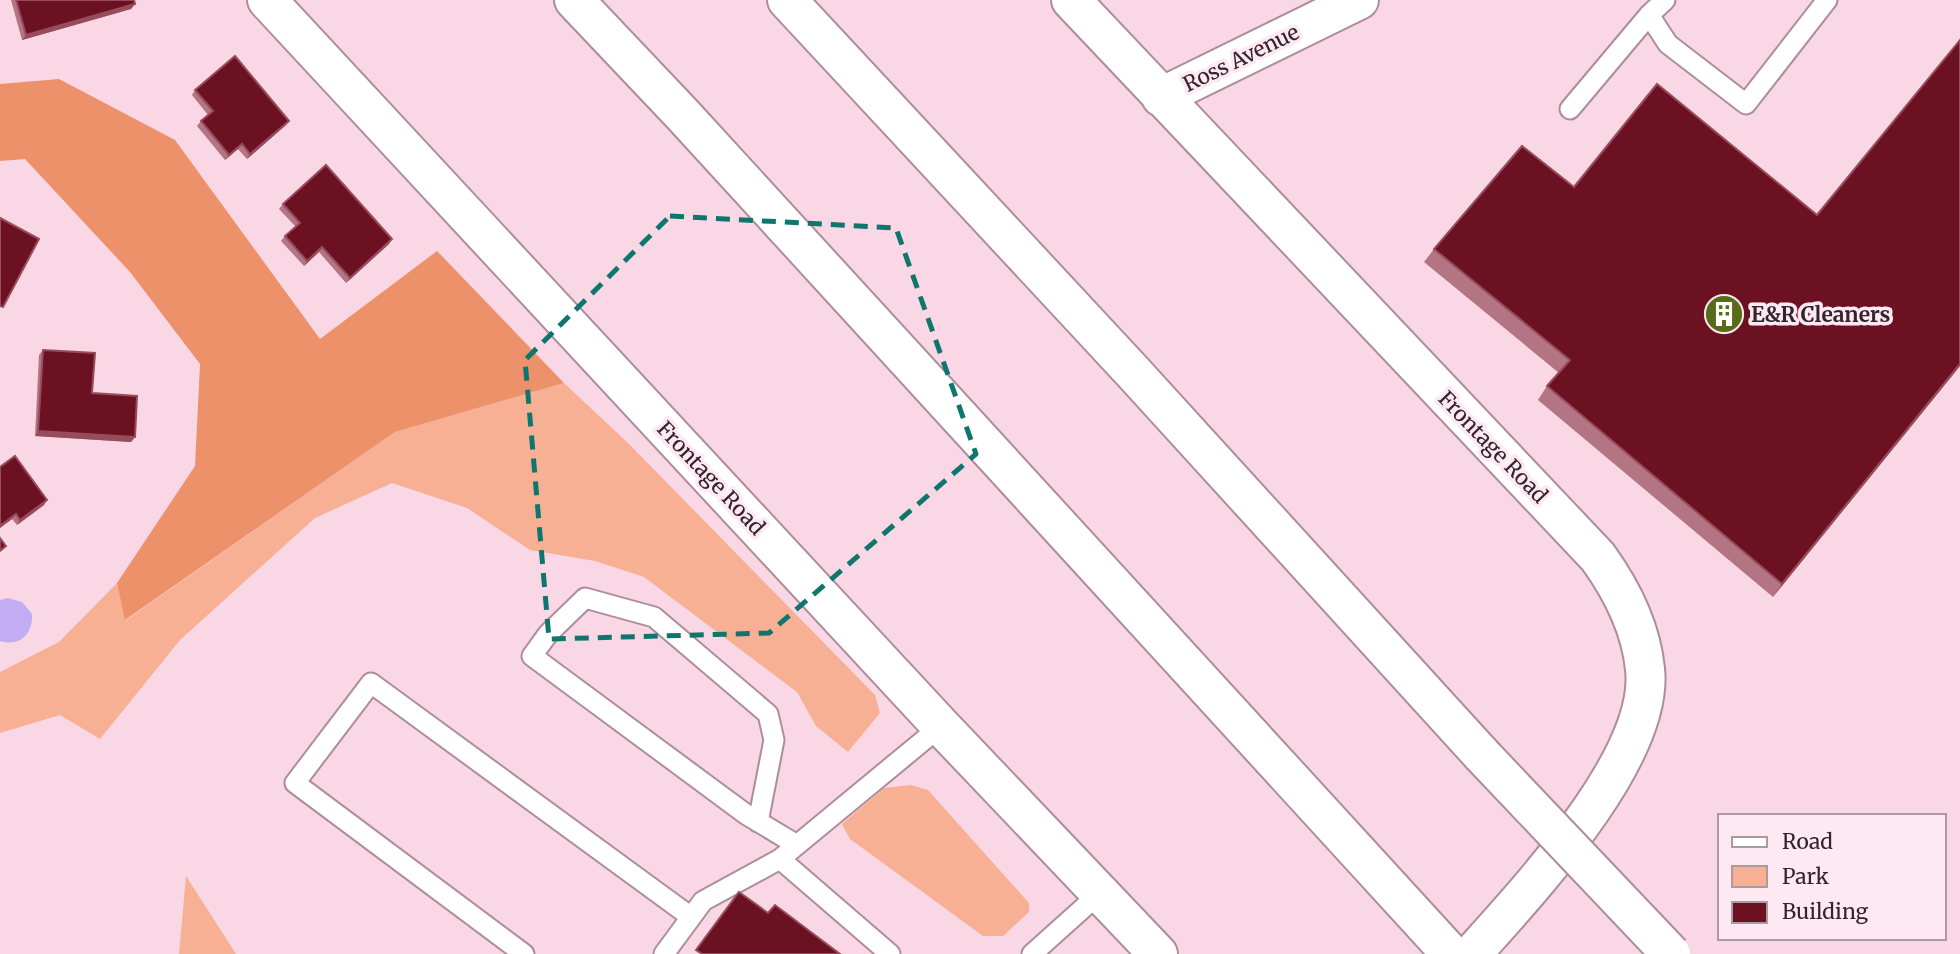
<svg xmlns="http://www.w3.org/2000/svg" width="1960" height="954" font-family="Merriweather,serif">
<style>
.green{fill:#f7b093}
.forest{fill:#ed916a}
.water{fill:#c2adf2}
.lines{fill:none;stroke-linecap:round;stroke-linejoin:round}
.lane-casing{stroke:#ae8d9b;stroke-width:23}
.street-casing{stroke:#ae8d9b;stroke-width:42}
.highway-casing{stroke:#ae8d9b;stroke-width:42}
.lane{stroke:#fff;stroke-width:19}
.street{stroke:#fff;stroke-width:38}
.highway{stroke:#fff;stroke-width:38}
.highway-bridge-casing{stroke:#ae8d9b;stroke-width:42;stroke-linecap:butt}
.highway-bridge{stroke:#fff;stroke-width:38}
.wall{fill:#b37484}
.shaded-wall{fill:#974c5c}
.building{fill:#6c1122;stroke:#974c5c;stroke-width:2}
.marked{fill:none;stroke:#0f766e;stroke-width:5;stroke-dasharray:14 9;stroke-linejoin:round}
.labels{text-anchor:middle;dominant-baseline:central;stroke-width:7;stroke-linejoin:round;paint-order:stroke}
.street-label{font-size:21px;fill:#31242a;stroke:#fee8f1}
.poi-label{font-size:21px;font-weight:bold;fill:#31242a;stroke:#fee8f1;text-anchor:start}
</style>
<rect width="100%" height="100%" fill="#fad7e5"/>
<path class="green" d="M 564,383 L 629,444 L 875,695 L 880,713 L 848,752 L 816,726 L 797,692 L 644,577 L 595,561 L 530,550 L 467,508 L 392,483 L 315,518 L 180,640 L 100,739 L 60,715 L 0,733 L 0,672 L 59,642 L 117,583 L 126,620 L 395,432 Z
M 911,785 L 928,790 L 1029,903 L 1029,912 L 1003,936 L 983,936 L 850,839 L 842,824 L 884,788 Z
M 186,876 L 236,954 L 179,954 Z"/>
<path class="forest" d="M 59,79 L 175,140 L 320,339 L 437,251 L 564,383 L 395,432 L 125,620 L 117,583 L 195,466 L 200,364 L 130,272 L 25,159 L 0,161 L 0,84 Z"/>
<path class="water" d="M 8,598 L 22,602 L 32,614 C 33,634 20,647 0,641 L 0,600 Z"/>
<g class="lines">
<g class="lane-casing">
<path id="lane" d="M 1665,0 L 1649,15 L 1668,44 L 1746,104 L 1827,0
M 1570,109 L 1649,15
M 758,822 L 774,740 L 768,714 L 654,617 L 585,598 L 548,634 L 532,656 L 747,815 L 797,845
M 524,954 L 295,783 L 371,683 L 691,917
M 664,954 L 703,901 L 780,859
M 890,954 L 780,859 L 941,726
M 1032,954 L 1100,893"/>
</g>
<g class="street-casing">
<path id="street" d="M 267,0 L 941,726 L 1158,954
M 1071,0 L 1598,557 C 1621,589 1641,628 1645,669 C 1655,757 1528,891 1472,954
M 1161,97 L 1359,0"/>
</g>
<g class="highway-casing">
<path id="highway" d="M 574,0 L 683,115 L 1451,954
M 787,0 L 1132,371 L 1482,755"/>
</g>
<use href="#lane" class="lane"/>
<use href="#street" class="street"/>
<use href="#highway" class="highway"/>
<g class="highway-bridge-casing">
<path id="highway-bridge" d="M 1482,755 L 1671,954"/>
</g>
<use href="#highway-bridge" class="highway-bridge"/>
</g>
<path class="wall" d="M 11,0 L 134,0 L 135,4 L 131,9 L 22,40 Z
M 195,90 L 289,121 L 286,125 L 247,159 L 238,149 L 225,160 L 197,126 L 201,121 L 208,115 L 192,95 Z
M 1574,187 L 1960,366 L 1773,597 L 1538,400 L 1547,386 L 1559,373 L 1424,262 L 1434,249 Z
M 283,204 L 389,244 L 346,283 L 319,252 L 304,266 L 281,241 L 285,236 L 296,227 L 279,209 Z
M 43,350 L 92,393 L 135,437 L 131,442 L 35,436 L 39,355 Z
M 0,467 L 44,505 L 17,525 L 12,519 L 0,528 Z"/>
<path class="shaded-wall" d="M 135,4 L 131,9 L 22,40 L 26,35 Z
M 289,121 L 286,125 L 247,159 L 250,154 Z
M 242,144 L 238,149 L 225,160 L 229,155 Z
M 392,239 L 389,244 L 346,283 L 350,278 Z
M 322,247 L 319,252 L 304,266 L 307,261 Z
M 1960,364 L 1960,366 L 1773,597 L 1782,584 Z
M 38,431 L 135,437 L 131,442 L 35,436 Z
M 47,500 L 44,505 L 17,525 L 20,520 Z
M 16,514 L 12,519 L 0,528 L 0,526 Z"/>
<path class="building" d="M 16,0 L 134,0 L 135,4 L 26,35 Z
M 1960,40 L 1960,364 L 1782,584 L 1547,386 L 1570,360 L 1434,249 L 1522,146 L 1574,187 L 1657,84 L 1817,215 Z
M 235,56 L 289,121 L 250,154 L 242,144 L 229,155 L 201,121 L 213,111 L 195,90 Z
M 326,165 L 392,239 L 350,278 L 322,247 L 307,261 L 285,236 L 300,223 L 283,204 Z
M 0,218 L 39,239 L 3,307 L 0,306 Z
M 43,350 L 95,353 L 92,393 L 137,396 L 135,437 L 38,431 Z
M 15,456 L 47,500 L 20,520 L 16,514 L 0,526 L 0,467 Z
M 0,538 L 6,546 L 0,551 Z
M 739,892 L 768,913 L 775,905 L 840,954 L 702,954 L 696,950 Z"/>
<path class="marked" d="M 670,216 L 896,228 L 976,454 L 769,633 L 549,639 L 525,360 Z"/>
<defs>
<g id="building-disc" transform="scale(2.0125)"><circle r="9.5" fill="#576b18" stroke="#fee8f1"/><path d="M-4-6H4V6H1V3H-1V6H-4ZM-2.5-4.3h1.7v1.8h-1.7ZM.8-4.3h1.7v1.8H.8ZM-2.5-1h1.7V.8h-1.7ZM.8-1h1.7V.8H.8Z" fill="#fff"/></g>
</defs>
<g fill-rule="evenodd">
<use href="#building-disc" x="1724" y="314"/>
</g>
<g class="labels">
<g class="street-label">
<text transform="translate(1241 58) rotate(-26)">Ross Avenue</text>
<text transform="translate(1493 447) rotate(46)">Frontage Road</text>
<text transform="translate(711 478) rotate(47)">Frontage Road</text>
</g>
<g class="poi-label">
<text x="1751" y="314">E&amp;R Cleaners</text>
</g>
</g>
<rect x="1718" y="814" width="228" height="126" fill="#fee8f1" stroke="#ac9aa1" stroke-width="2"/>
<rect x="1732" y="837" width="35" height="10" fill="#ffffff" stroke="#ac9aa1" stroke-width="2"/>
<text x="1782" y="849" font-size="21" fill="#31242a">Road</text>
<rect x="1732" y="866" width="35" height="21" fill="#f7b093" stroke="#ac9aa1" stroke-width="2"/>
<text x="1782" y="884" font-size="21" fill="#31242a">Park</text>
<rect x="1732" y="902" width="35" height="21" fill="#6c1122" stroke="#ac9aa1" stroke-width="2"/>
<text x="1782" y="919" font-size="21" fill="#31242a">Building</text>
</svg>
